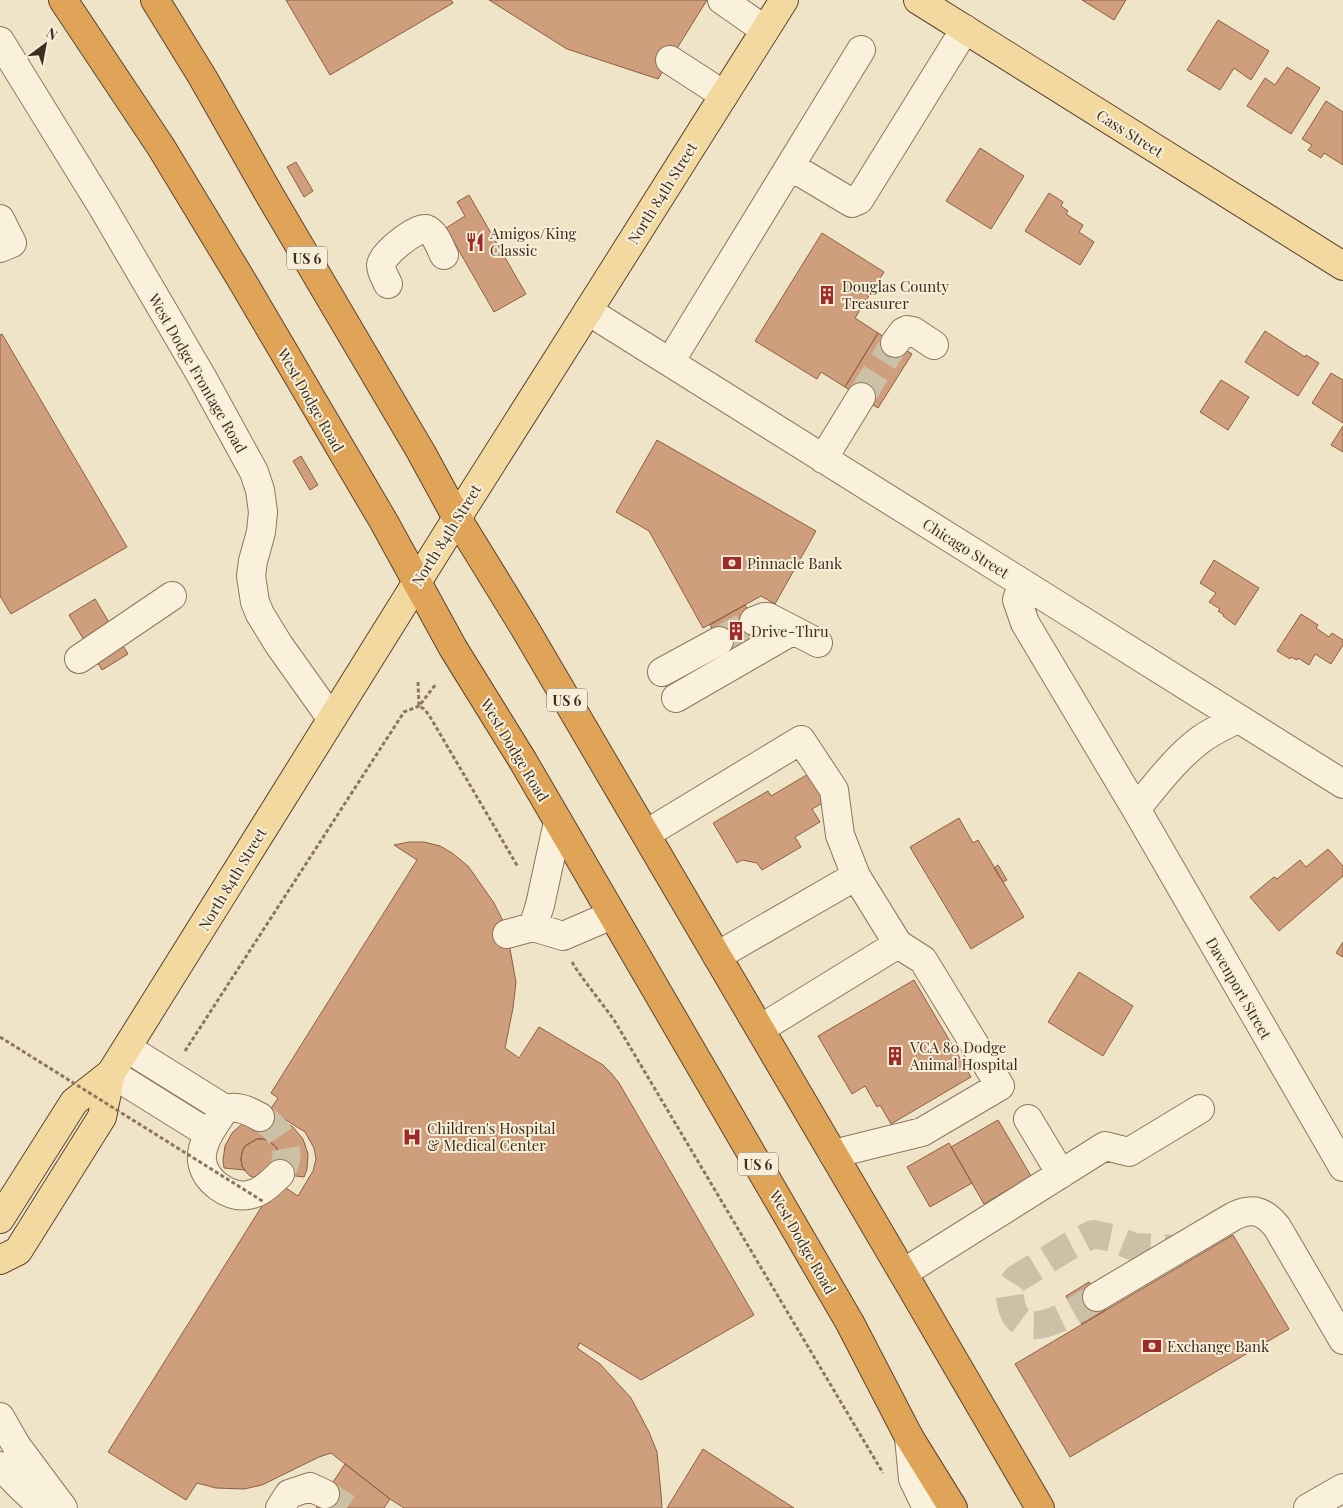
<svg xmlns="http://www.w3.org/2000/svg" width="1343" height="1508" font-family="'Playfair Display',serif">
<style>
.building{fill:#cf9f7d;stroke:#8d5f41}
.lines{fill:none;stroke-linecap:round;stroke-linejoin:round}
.minor-tunnel{stroke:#ccc0a6;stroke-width:28;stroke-dasharray:28 14;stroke-linecap:butt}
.minor-casing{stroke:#8d765c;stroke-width:30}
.major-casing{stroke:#5b4430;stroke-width:30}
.highway-casing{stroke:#5b4430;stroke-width:30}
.path{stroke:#8d765c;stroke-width:3;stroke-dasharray:4 2.5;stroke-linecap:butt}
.minor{stroke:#faf1dc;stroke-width:28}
.major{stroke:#f3d9a0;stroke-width:28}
.highway{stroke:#e0a458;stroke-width:28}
.path-bridge{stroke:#8d765c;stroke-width:3;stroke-dasharray:4 2.5;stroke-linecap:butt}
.labels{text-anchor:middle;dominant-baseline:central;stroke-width:4;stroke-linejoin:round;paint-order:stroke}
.shield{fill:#f7eed8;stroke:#756857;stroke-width:1}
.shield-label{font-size:14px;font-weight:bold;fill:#3d2e20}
.street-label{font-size:15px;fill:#3d2e20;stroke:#f7eed8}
.poi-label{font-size:15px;fill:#3d2e20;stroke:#f7eed8;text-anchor:start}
</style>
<rect width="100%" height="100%" fill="#f0e4c8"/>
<path class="building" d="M 286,0 L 451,0 L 453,3 L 330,75 Z
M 489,0 L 707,0 L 658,79 L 567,49 Z
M 1082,0 L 1126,0 L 1114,20 Z
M 1218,20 L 1269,51 L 1251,80 L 1234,68 L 1220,90 L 1187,70 Z
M 1287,67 L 1320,88 L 1291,134 L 1247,106 L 1265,78 L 1275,85 Z
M 1326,101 L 1343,112 L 1343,165 L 1324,153 L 1321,158 L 1308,150 L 1312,145 L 1302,139 Z
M 980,148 L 1024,176 L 991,229 L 946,201 Z
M 296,162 L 313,191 L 304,197 L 287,167 Z
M 1049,193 L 1063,202 L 1061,206 L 1068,211 L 1066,214 L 1083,225 L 1079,232 L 1094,242 L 1080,265 L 1025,231 Z
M 469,195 L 526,294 L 494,312 L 446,228 L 465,216 L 457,202 Z
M 822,233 L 884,272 L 855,318 L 878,333 L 845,387 L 821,372 L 817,379 L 755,341 Z
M 1265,331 L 1305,357 L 1306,355 L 1319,363 L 1298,396 L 1245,362 Z
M 878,333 L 912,354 L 878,408 L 845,387 Z
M 2,334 L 127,547 L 11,614 L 0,596 L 0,335 Z
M 1331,373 L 1343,380 L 1343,423 L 1312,403 Z
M 1221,380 L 1249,397 L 1228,430 L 1200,412 Z
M 1343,426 L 1343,452 L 1331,445 Z
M 657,440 L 816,531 L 775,604 L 761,596 L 703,628 L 649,531 L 616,512 Z
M 301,456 L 318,485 L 310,490 L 293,461 Z
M 1214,560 L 1259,588 L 1235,625 L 1223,616 L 1224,615 L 1218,611 L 1220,609 L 1209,602 L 1216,593 L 1200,583 Z
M 95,599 L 128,654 L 102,670 L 69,615 Z
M 745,605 L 763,636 L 728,656 L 710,625 Z
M 1301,614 L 1318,625 L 1316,628 L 1329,637 L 1332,633 L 1343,640 L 1343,645 L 1331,664 L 1315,654 L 1309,665 L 1298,658 L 1297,660 L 1291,657 L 1290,659 L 1277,651 Z
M 810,773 L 826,801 L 812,809 L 820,822 L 795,837 L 801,847 L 762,870 L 757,863 L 742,860 L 737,863 L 713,823 L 768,791 L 771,796 Z
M 959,818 L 973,843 L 978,840 L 1024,917 L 971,949 L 910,847 Z
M 409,842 L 424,842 L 440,846 L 452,853 L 468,866 L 494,903 L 506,927 L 516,982 L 513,1008 L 505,1048 L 519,1058 L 539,1027 L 603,1065 L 611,1073 L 619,1083 L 754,1315 L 641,1380 L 580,1343 L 577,1348 L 600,1364 L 631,1398 L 649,1432 L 657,1452 L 661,1494 L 662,1508 L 404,1508 L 390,1499 L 331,1453 L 319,1457 L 262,1485 L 244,1489 L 216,1488 L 197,1483 L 186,1500 L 108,1452 L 277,1182 L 298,1196 L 313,1171 L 316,1159 L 314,1148 L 305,1132 L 270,1110 L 278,1098 L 271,1093 L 417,860 L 394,845 Z
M 1328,849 L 1343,866 L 1343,876 L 1279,931 L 1250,897 L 1274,877 L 1277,879 L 1300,860 L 1306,867 Z
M 998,865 L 1007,880 L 1003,882 L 994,868 Z
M 1343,942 L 1343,957 L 1336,953 Z
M 1079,972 L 1133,1006 L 1103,1056 L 1048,1022 Z
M 914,980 L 971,1077 L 891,1124 L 880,1105 L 877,1107 L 865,1086 L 852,1094 L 818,1036 Z
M 272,1117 L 279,1119 L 293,1127 L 303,1139 L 308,1154 L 307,1169 L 304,1177 L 280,1174 L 279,1153 L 276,1147 L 270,1142 L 264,1139 L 257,1139 L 245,1146 L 242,1152 L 241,1159 L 242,1166 L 245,1170 L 224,1168 L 223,1160 L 225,1146 L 232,1133 L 243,1123 Z
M 998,1120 L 1031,1176 L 984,1204 L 951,1147 Z
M 257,1139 L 264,1139 L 270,1142 L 276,1147 L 279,1153 L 280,1160 L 279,1166 L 257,1178 L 250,1176 L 245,1171 L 242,1166 L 241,1159 L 242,1152 L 245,1146 Z
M 949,1143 L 972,1183 L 930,1207 L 907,1167 Z
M 1233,1235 L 1289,1329 L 1070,1457 L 1015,1364 Z
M 1089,1282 L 1106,1310 L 1082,1324 L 1066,1296 Z
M 703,1449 L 769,1492 L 794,1508 L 667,1508 Z
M 345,1464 L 390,1499 L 384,1508 L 316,1508 Z"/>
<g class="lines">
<path class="minor-tunnel" d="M 861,397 L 895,343
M 719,641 L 754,621
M 260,1117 C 282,1131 295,1150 280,1174
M 1097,1297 C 1079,1307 1030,1344 1014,1313 C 1011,1306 1010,1298 1009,1290 L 1016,1279 L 1068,1247 L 1093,1234 L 1112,1238 L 1134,1247 L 1179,1249
M 325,1494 L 347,1508"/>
<g class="minor-casing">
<path id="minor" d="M 722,0 L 765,30
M 0,41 L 103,208 L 202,377 L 254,472 L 260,490 L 263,512 L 261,532 L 253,561 L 251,576 L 255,602 L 260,614 L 279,645 L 331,718
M 670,60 L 724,95
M 790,166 L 852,203 L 859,200 L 965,29
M 0,219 L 12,243 L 0,248
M 388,284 C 386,279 381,272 381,265 C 381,255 416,227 426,229 C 435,232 440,247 444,255
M 588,311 L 1343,784
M 895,343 L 903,332 L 907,330 L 913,331 L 934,345
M 670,362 L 861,50
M 823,459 L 861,397
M 1022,583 L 1017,600 L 1025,623 L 1136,809 L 1343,1167
M 754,621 L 764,617 L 768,617 L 818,643
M 79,659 L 172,596
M 662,672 L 719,641
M 676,698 L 792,631
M 1136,809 C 1156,785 1175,759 1200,740 C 1212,731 1225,725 1238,719
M 646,834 L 801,740 L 834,790 L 840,835 L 856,876
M 533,927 L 540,905 L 558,822
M 507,934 L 533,927 L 563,936 L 612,915
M 717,956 L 856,876 L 898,944 L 923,960 L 1000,1086 L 922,1132 L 833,1154
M 760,1029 L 898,944
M 127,1048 L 225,1109 C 238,1105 249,1111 260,1117
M 111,1073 L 209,1134
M 225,1109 C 216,1123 200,1142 202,1161 C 205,1181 228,1198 248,1195 C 261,1193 271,1183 280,1174
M 1028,1119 L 1061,1174
M 903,1273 L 1105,1146 L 1129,1152 L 1200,1109
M 1097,1297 L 1234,1216 C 1253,1207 1264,1211 1277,1227 L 1343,1340
M 0,1417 L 16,1445 L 63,1508
M 909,1437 L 913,1479 L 927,1508
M 0,1466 C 17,1481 30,1502 54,1508
M 280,1508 L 289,1494 L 310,1487 L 325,1494
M 1308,1508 L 1343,1488"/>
</g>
<g class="major-casing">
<path id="major" d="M 918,0 L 1343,266
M 0,1219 L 74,1102 L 111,1073 L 457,518 L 588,311 L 784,0
M 0,1260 L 18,1251 L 102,1117 L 111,1073"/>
</g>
<g class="highway-casing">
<path id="highway" d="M 63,0 L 161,147 L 241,279 L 384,522 L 453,648 L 523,761 L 850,1323 L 909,1437 L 953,1508
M 155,0 L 203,78 L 269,194 L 421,452 L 457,518 L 524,627 L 903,1273 L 1040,1508"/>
</g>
<path class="path" d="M 418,682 L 419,706 L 424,709 L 429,715 L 518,867
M 572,962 C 584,982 600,1000 614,1020 L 883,1473
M 185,1051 L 404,712 L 419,706 L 436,684"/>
<use href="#minor" class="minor"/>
<use href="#major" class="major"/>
<use href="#highway" class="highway"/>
<path class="path-bridge" d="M 0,1037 L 264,1202"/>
</g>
<defs>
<g id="restaurant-bare" transform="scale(1.5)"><path d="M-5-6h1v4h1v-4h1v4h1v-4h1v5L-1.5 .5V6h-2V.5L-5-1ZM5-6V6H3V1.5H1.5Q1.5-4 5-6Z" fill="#9e2a2b" stroke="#f7eed8" stroke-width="2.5" paint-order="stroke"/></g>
<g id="building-bare" transform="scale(1.5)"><path d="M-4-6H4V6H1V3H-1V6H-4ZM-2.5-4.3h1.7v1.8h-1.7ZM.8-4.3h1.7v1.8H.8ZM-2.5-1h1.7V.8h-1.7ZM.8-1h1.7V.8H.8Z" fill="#9e2a2b" stroke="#f7eed8" stroke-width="2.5" paint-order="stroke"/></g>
<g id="bank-bare" transform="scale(1.5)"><path d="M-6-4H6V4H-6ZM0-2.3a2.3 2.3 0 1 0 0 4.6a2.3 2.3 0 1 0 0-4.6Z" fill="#9e2a2b" stroke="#f7eed8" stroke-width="2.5" paint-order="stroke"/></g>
<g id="hospital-bare" transform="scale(1.5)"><path d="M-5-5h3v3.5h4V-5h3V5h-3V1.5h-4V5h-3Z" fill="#9e2a2b" stroke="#f7eed8" stroke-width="2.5" paint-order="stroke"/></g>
</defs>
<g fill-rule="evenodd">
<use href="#restaurant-bare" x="475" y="242"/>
<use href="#building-bare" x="827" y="295"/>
<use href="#bank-bare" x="732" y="563"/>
<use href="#building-bare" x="736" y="631"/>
<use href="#building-bare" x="895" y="1056"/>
<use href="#hospital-bare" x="412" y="1137"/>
<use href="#bank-bare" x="1152" y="1346"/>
</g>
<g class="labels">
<g class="shield">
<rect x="287" y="246.5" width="40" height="23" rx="4"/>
<rect x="547" y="688.5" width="40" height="23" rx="4"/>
<rect x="738" y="1152.5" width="40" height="23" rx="4"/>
</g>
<g class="shield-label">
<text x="307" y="258">US 6</text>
<text x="567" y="700">US 6</text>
<text x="758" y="1164">US 6</text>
</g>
<g class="street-label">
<text transform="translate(1130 133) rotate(32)">Cass Street</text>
<text transform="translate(662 193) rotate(-58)">North 84th Street</text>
<text transform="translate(198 373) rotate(60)">West Dodge Frontage Road</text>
<text transform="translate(311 400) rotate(60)">West Dodge Road</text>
<text transform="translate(446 535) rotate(-58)">North 84th Street</text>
<text transform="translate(966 548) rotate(32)">Chicago Street</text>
<text transform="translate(515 750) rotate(59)">West Dodge Road</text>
<text transform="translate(232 879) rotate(-59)">North 84th Street</text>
<text transform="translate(1239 988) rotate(60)">Davenport Street</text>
<text transform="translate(803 1242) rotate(60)">West Dodge Road</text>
</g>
<g class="poi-label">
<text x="490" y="233">Amigos/King<tspan x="490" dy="17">Classic</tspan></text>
<text x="842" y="286">Douglas County<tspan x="842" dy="17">Treasurer</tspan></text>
<text x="747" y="563">Pinnacle Bank</text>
<text x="751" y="631">Drive-Thru</text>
<text x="910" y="1047">VCA 80 Dodge<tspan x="910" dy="17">Animal Hospital</tspan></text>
<text x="427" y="1128">Children's Hospital<tspan x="427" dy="17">&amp; Medical Center</tspan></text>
<text x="1167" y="1346">Exchange Bank</text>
</g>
</g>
<g transform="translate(45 45) rotate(32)" stroke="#f7eed8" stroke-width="4" paint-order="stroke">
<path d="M0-4L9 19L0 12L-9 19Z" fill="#3d2e20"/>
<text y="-8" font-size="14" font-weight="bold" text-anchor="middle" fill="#3d2e20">N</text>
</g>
</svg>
